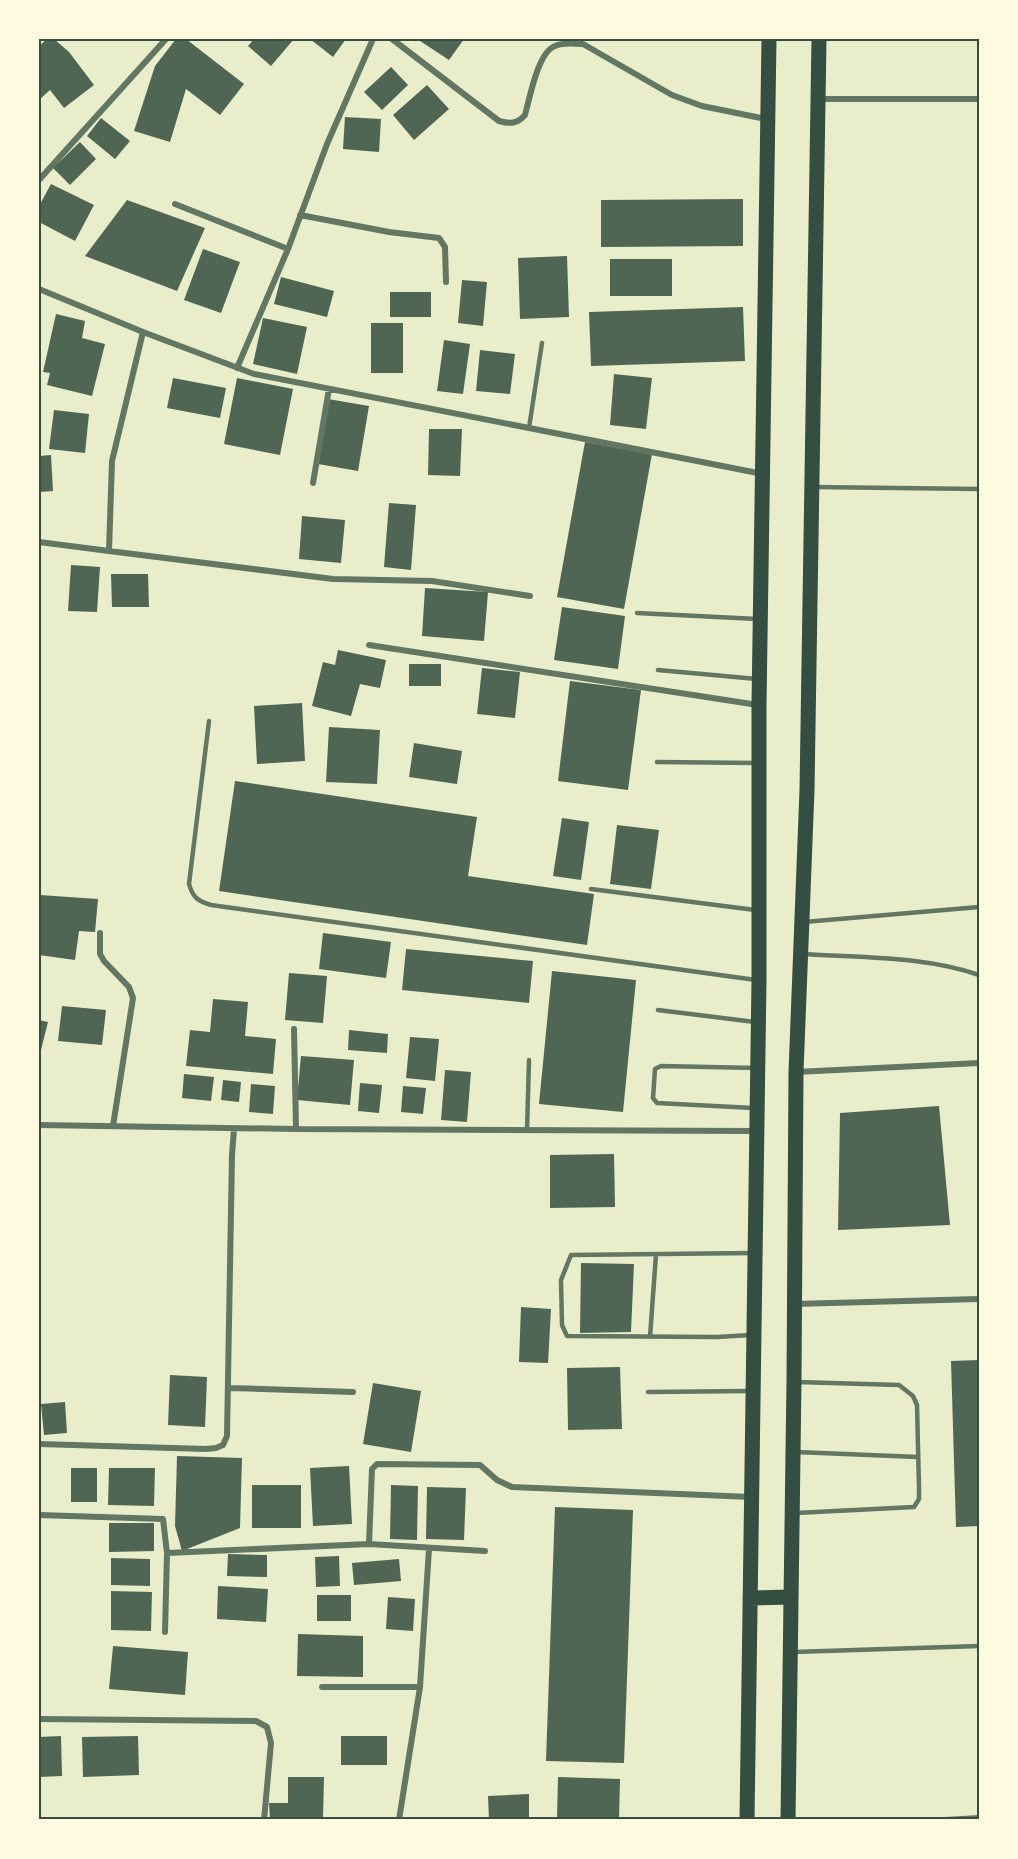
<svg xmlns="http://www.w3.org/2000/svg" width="1018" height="1859" font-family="'PT Serif',serif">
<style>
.building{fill:#4f6655}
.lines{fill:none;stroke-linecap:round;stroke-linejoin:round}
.service{stroke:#617663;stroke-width:4.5}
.minor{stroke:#617663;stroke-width:6}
.primary{stroke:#344e41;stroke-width:15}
.neatline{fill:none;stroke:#344e41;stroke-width:2}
</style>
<rect width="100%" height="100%" fill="#e9edc9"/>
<path class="building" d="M 47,39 L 54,39 L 69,52 L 94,85 L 64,108 L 50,90 L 39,100 L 39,46 Z
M 176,39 L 186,39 L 244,84 L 220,115 L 186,89 L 170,142 L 134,131 L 155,66 Z
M 254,39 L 294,39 L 271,66 L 248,46 Z
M 310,39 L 346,39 L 333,57 Z
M 417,39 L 464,39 L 449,60 Z
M 391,67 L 408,85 L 382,110 L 364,92 Z
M 427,85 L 449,109 L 414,140 L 393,115 Z
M 345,117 L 381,119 L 379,152 L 343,149 Z
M 101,118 L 130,141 L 115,159 L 87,136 Z
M 80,142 L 96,159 L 70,185 L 53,168 Z
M 51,184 L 94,205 L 75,241 L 39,222 L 39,206 Z
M 743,199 L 743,246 L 601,247 L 601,200 Z
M 127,200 L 205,228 L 177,291 L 85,256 Z
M 203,249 L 240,262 L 221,313 L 184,300 Z
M 567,256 L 569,317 L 520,319 L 518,258 Z
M 610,259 L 672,259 L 672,296 L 610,296 Z
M 281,277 L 334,291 L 327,317 L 274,304 Z
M 462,280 L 487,282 L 483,326 L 458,323 Z
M 390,292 L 431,292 L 431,317 L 390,317 Z
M 743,307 L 745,361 L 591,366 L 589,312 Z
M 56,314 L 85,321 L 82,338 L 105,344 L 92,396 L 47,385 L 50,373 L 43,372 Z
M 263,318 L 307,327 L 297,374 L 253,364 Z
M 371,323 L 403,323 L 403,373 L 371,373 Z
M 444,340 L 470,344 L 463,394 L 437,391 Z
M 480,350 L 515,354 L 510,394 L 476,391 Z
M 614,374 L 652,378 L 646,429 L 610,425 Z
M 173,378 L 226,388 L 220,418 L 167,408 Z
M 237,378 L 293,389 L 280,455 L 224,444 Z
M 328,399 L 369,406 L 358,471 L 318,464 Z
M 54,410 L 89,414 L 85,453 L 49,449 Z
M 429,429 L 462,429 L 460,476 L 428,475 Z
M 585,442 L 652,454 L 624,609 L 557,597 Z
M 51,455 L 53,491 L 39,492 L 39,456 Z
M 389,503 L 416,505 L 411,570 L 384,567 Z
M 302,516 L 345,520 L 341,563 L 299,559 Z
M 71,565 L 100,567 L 97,612 L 68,611 Z
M 111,574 L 148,574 L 149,607 L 112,607 Z
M 425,588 L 488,592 L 484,641 L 422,636 Z
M 562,607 L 625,616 L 618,669 L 554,660 Z
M 338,650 L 386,660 L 380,688 L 360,684 L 351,716 L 312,706 L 323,662 L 335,665 Z
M 409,664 L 441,664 L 441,686 L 409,686 Z
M 482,668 L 520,672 L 515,718 L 477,714 Z
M 570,681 L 641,690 L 628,790 L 558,781 Z
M 302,703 L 305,761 L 257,764 L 254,706 Z
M 329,727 L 380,730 L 377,784 L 326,782 Z
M 414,743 L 462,751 L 457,784 L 409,777 Z
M 235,781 L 477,817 L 468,876 L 594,894 L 587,945 L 219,891 Z
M 562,818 L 589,822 L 581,880 L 553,876 Z
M 617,825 L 659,830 L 651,889 L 610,884 Z
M 40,895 L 98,899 L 95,932 L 79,931 L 75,960 L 39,955 Z
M 323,933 L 391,942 L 386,978 L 319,969 Z
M 406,949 L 533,961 L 529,1003 L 402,990 Z
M 552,971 L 636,980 L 623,1112 L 539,1104 Z
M 289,973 L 327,976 L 323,1023 L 285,1020 Z
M 213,999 L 248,1002 L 245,1036 L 276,1039 L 273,1074 L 186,1066 L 190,1030 L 210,1032 Z
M 62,1006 L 106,1010 L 102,1045 L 58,1041 Z
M 39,1020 L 48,1022 L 40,1054 L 39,1053 Z
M 349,1030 L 388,1034 L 387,1053 L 348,1050 Z
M 410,1037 L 439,1039 L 435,1081 L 406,1078 Z
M 301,1056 L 354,1060 L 350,1105 L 297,1100 Z
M 445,1070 L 471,1072 L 467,1122 L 441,1120 Z
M 184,1074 L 214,1077 L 211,1101 L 182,1098 Z
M 223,1080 L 241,1082 L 239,1102 L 221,1100 Z
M 360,1083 L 382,1085 L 379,1113 L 358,1111 Z
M 251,1084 L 275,1086 L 273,1114 L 249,1112 Z
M 403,1086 L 426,1088 L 423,1114 L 401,1112 Z
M 939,1106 L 950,1225 L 838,1230 L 840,1113 Z
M 614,1154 L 615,1207 L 550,1208 L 550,1155 Z
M 581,1263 L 634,1264 L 631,1332 L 580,1333 Z
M 521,1307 L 551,1309 L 548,1363 L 519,1362 Z
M 979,1360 L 979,1526 L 956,1527 L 951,1361 Z
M 620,1367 L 622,1429 L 568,1430 L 567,1368 Z
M 170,1375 L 207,1377 L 205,1427 L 168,1425 Z
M 373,1383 L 421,1391 L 411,1452 L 363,1444 Z
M 65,1402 L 67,1433 L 44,1435 L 41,1404 Z
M 177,1456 L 242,1458 L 240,1528 L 182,1551 L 175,1526 Z
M 349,1466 L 352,1524 L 313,1526 L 310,1468 Z
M 71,1468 L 97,1468 L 97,1502 L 71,1502 Z
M 109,1468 L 155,1468 L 154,1506 L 108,1505 Z
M 252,1485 L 301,1485 L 301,1528 L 252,1528 Z
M 391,1485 L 418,1486 L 417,1540 L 390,1539 Z
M 427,1487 L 466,1488 L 464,1540 L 426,1539 Z
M 555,1507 L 633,1510 L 624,1763 L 546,1761 Z
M 109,1523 L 154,1523 L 154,1551 L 109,1552 Z
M 228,1554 L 267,1555 L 267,1577 L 227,1576 Z
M 339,1556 L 340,1586 L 316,1587 L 315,1557 Z
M 111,1558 L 150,1559 L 150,1586 L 111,1585 Z
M 399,1559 L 401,1581 L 354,1585 L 352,1563 Z
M 218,1586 L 268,1589 L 266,1622 L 217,1619 Z
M 111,1591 L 152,1592 L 151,1631 L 111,1630 Z
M 317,1595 L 351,1595 L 351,1621 L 317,1621 Z
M 388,1597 L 415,1599 L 413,1631 L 386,1629 Z
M 298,1634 L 363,1636 L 363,1677 L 297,1676 Z
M 113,1646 L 188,1652 L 185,1695 L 109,1689 Z
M 61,1736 L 62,1776 L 39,1777 L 39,1737 Z
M 138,1736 L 139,1775 L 83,1777 L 82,1737 Z
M 341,1736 L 387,1736 L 387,1765 L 341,1765 Z
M 288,1777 L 324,1777 L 323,1819 L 270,1820 L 269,1803 L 288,1803 Z
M 558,1777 L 620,1779 L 619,1820 L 557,1820 Z
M 529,1794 L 529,1820 L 489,1820 L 488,1796 Z"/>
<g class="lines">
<path class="service" d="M 529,428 L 542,343
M 813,487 L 979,489
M 637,613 L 757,619
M 658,670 L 757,679
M 209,721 L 189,884 C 193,898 198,901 211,905 L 756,980
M 657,762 L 756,763
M 591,889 L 755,910
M 804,922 L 979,907
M 804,954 C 862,958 924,956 979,975
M 658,1010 L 755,1022
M 753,1108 L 657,1103 L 653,1098 L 655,1069 L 661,1066 L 756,1068
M 527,1131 L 529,1060
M 751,1335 L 717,1337 L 567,1336 L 562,1325 L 561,1280 L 571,1255 L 754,1253
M 650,1337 L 656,1254
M 648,1392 L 750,1391
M 796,1452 L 918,1457
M 796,1513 L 914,1507 L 919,1499 L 919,1488 L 917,1405 L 913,1396 L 899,1385 L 797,1382
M 793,1652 L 979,1646"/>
<path class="minor" d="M 392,39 L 499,121 C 510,124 517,124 525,115 C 530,97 538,52 555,46 C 564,42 574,44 583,44 L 672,95 L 702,106 L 766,119
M 819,99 L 979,99
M 39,180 L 166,39
M 175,204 L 288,249
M 300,215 L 389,232 L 439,238 L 445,247 L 446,282
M 39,289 L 143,332 L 254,374 L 763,474
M 237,368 L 288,249 L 327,144 L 373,39
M 313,483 L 329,389
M 39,542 L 109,551 L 112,461 L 143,332
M 109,551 L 333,579 L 432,581 L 530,596
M 369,645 L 758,705
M 100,933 L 100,954 L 104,961 L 129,987 L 133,998 L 113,1126
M 294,1029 L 296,1129
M 796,1072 L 979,1063
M 39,1125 L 296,1129 L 755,1131
M 794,1304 L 979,1299
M 230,1388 L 353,1392
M 39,1444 L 206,1449 L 216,1448 L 223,1445 L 227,1436 L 232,1155 L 234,1129
M 39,1515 L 163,1519 L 167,1553 L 165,1632
M 369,1544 L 372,1469 L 377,1464 L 480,1465 L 497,1480 L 512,1487 L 751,1497
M 167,1553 L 369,1544 L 485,1551
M 322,1687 L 420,1687
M 39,1719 L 256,1721 L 267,1727 L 271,1743 L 264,1820
M 399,1820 L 420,1687 L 429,1549
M 945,1820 L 979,1818"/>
<path class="primary" d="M 750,1598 L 790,1597
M 747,1820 L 759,980 L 759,705 L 769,39
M 788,1820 L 794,1381 L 796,1072 L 807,790 L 819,39"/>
</g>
<rect width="1018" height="1859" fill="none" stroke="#fefae0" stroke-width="81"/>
<rect x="40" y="40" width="938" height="1778" class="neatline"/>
</svg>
